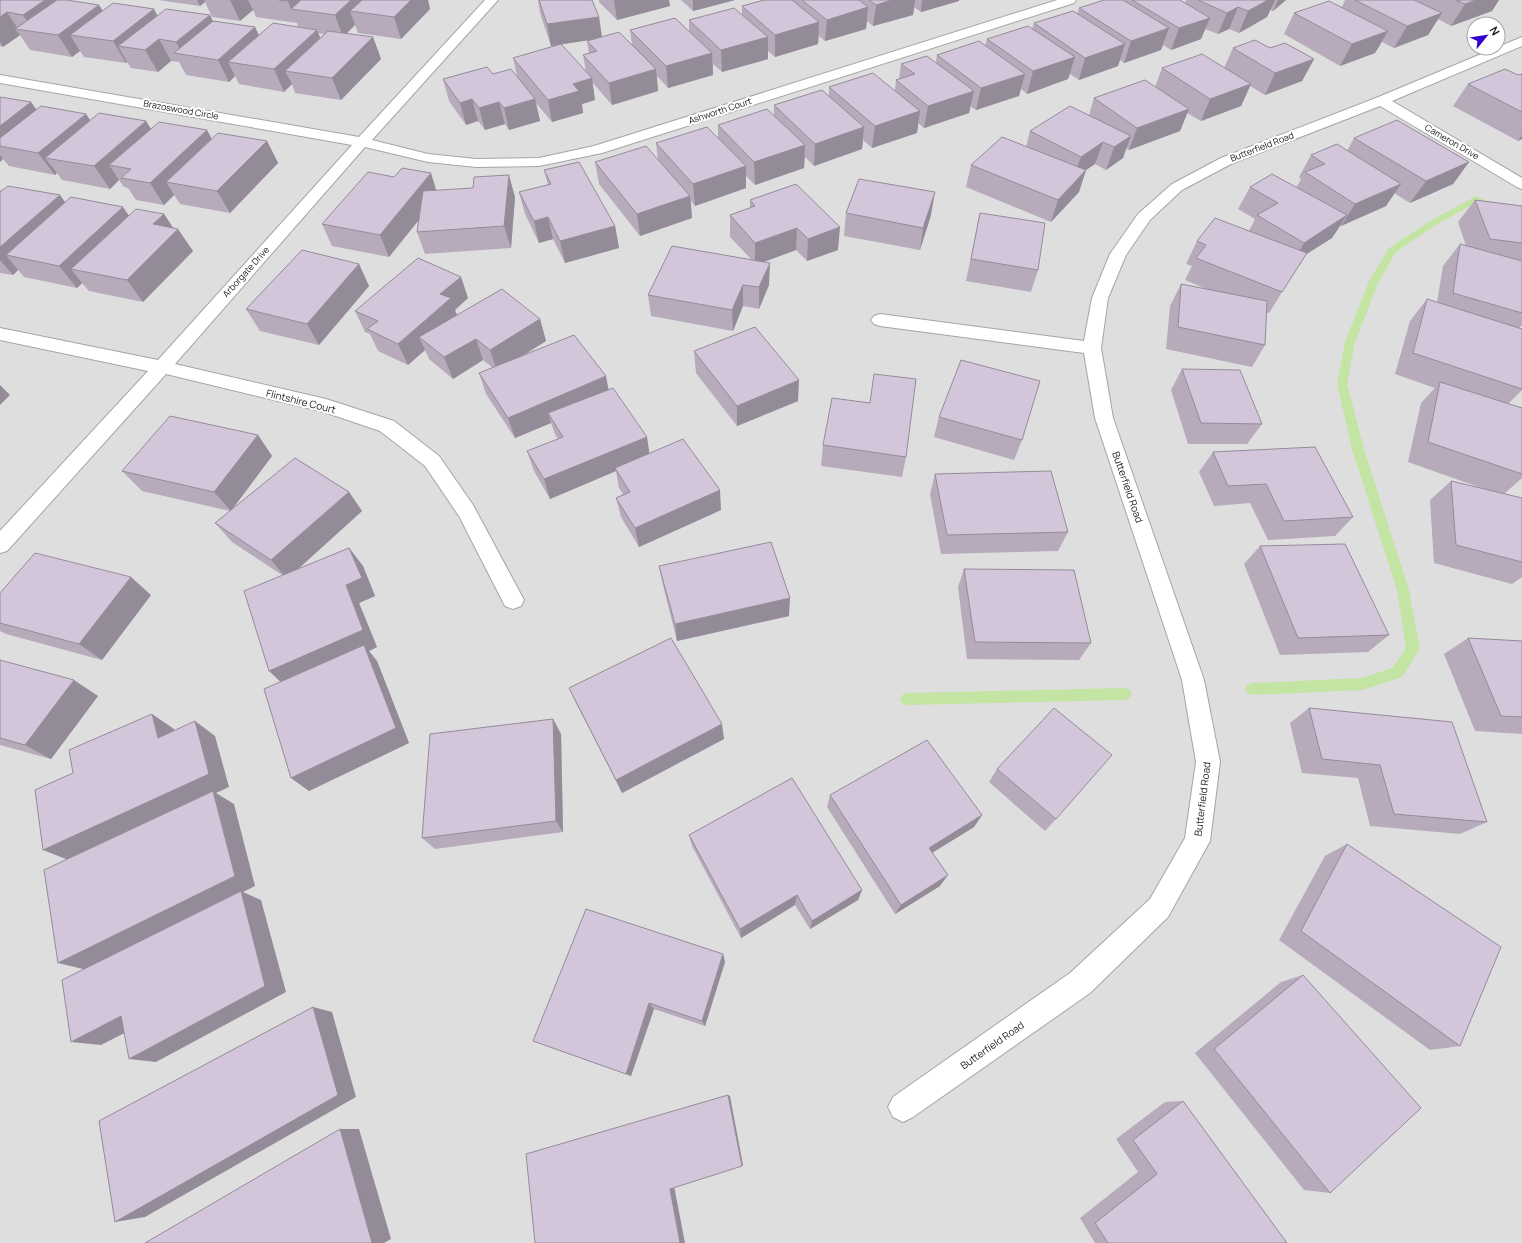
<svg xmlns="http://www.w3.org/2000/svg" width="1522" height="1243" font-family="Manrope,sans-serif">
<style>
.residential{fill:#dededf;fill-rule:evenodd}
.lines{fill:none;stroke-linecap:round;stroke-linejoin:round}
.stream{fill:#c4e4a3;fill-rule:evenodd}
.minor-casing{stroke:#a5a5a5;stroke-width:2}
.minor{fill:#fff;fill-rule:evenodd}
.wall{fill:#b6aabb;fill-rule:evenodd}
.shaded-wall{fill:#948b99}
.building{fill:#d4c6da;stroke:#948b99}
.labels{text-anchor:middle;stroke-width:4;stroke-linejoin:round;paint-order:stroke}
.far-street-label{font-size:9px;fill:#212121;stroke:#fff}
.street-label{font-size:10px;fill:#212121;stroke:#fff}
</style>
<rect width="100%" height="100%" fill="#f1e7f2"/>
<path class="residential" d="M0,0h1522v1243h-1522zM1474,24h24v24h-24z"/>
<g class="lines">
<g class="stream">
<path d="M1476,196l20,9 -5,3 -14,-6 -41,23 -40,27 -17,29 -24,61 -8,42 17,65 45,141 11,59 -18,28 -40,13 -110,5 -5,-2 -2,-4 2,-4 5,-2 110,-5 30,-10 14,-20 -9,-58 -45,-141 -15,-65 8,-42 24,-61 20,-33 41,-27z"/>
<path d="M1125,688l5,2 2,4 -2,4 -5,2 -218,5 -5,-2 -2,-4 2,-4 5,-2z"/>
</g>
<defs>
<g id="minor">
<path d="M485,0h13l-126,140 56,14 48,5 63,-1 55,-12 463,-146h19l-2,3 -472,150 -63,13 -63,1 -48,-5 -63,-15 -190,217 151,35 68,22 45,35 34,49 51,95 -3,6 -8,3 -8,-3 -46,-90 -34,-50 -45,-35 -56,-19 -158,-38 -159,177 -7,2v-22l148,-160 -148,-31v-12l158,32 194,-215 -352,-62v-8l359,62z"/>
<path d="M1522,37v9l-130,55 130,77v11l-5,-2 -137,-81 -149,58 -49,26 -32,30 -24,35 -18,43 -7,50 12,70 91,262 16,82 -10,79 -42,76 -78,76 -177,124 -10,5 -10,-5 -5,-10 5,-10 177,-124 80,-74 35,-61 11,-76 -14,-82 -87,-262 -11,-65 -204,-27 -6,-2 -3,-4 3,-4 6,-2 204,27 8,-43 18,-44 28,-40 34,-30 49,-26 155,-60z"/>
</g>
</defs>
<use href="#minor" class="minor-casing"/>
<use href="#minor" class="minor"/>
</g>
<g class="wall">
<path d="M0,0l99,5 4,6 51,-2 3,7 53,-1 3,6 42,6 4,8 39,-8 -1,-4 -41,-6 -3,-7 -13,11 -28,-4 -7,-15 -5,4 -42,-6h270l2,9 -29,30 -43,-6 -3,-8 -9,8 27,4 8,22 -40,41 -46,-7 -3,-9 -8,8 -45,-8 -4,-8 -6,6 -43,-7 -7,-13 -8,-1 -13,11 -27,-4 -4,-6 -1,1 -42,-6 -4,-6 -8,6 -42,-7 -10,-15 -17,12 -3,-1zM318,33l6,1 -4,4z"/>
<path d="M538,0h54l7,17 3,20 30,8 -2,-15 59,2v-12l53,-6v-8l22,-6h195v1l-38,11 -7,-5 -1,8 -40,11 -6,-5 -1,8 -41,12 -6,-5 -1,8 -43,13 -7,-6v8l-46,13 -9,-8v11l-45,13 -11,-12 1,15 -46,14 -20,-23 3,18 -13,4 1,9 -31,9 -16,-19 4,18 -31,9 -4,-6 -20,6 -7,-9 -12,4 -17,-24 -6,-22 50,-5 24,2 -4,-18 73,14 -3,-17 6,-2 -2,-12 3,-1 -39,6 -11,-33z"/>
<path d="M599,0h70l1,6 -53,14 -18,-18z"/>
<path d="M681,0h54l-42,11z"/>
<path d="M1104,0h76l5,3 1,-3h100l-13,11 -3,-1 -3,7 -28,16 -10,-4 -11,5 -13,-5 -4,10 -30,11 -8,-5 -2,5 -37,13 -4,-3 -2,6 -39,14 -9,-6 -2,5 -41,15 -6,-5 -2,7 -43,14 -6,-4 -1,7 -45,15 -6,-5 -1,10 -45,15 -9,-8 -1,9 -48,17 -9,-9 -1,11 -49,17 -9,-9v12l-51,18 -4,-5 1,17 -52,18 -41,-52 -4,-22 63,-2 -2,-17 62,-5v-13l56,-9v-11l55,-9v-9l66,3 1,-10 3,-1 2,-15 35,-2 1,-7 48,-9 2,-7 45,-10 2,-6 43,-9 2,-6z"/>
<path d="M1345,0h154l-7,11 -41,15 -13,-7 -10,16 -34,13 -12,-6 -7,11 -35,13 -56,-32 10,-21 48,-6z"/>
<path d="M1233,48h37l44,11 -12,22 -37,14 -15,-9 -9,20 -40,15 -14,-8 -7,18 -51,19 -3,-2 -3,10 -17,12 -11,-6 -9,6 -7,22 -28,30 -85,-35 5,-22 55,-18 4,-16 59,-16 5,-17 61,-11 7,-19h62z"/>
<path d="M1522,74v65l-4,2 -65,-35 15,-22 50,-9z"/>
<path d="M0,97l36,12 55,11 60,9 61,10 55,2 11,22 -48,50 -50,-9 -6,-9 -10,10 -28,-5 -8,-12 -4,-1 -5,-7 -9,9 -48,-9 -5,-7 -2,2 -46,-9 -6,-7 -3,3z"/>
<path d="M1354,138l115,24 -16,22 -43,19 -16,-10 -8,13 -45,20h-1l-8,12 -27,17 -36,58 -3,-1 -1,33 -13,22 -86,-18 4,-43 11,-22 28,6 -24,-10 7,-14 -6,-2 11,-23 52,-10 6,-12 -17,-10 12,-22 46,1 5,-9 -2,-2 12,-22 36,-4z"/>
<path d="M544,170l71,56 4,22 -54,15 -12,-24 -14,4 -14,-29 -6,-22 29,-7z"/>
<path d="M0,189l1,2 64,12 63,12 36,-1 9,14 20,23 -50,51 -54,-11 -7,-8 -5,5 -53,-11 -6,-7 -5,5 -13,-2z"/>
<path d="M437,191l78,6 -4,51 -86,6 -8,-22 2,-12 -30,37 -57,-11 -10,-22z"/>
<path d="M750,200l88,50 -31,11 -11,-11 -32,12 5,23 -10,24 -16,-3 -10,25 -82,-15 -3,-21 103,-36 -21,-22v-22l20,-7z"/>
<path d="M1475,200l47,6v119l-3,3 3,1v61l-14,14 14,4v70l-18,16 18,4v79l-10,7 -78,-21 -4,-63 21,-19 36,9 -79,-28 13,-59 14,-15 -40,-14 15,-53 17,-22 10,3 6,-36 17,-22 6,2 -8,-24z"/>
<path d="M846,213l85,2 -11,35 -76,-14z"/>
<path d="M980,213l58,57 -7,22 -65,-11z"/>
<path d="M359,264l10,22 -50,59 -59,-14 -14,-22z"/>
<path d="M461,277l7,21 -13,12 2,5 83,4 6,22 -23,15 86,33 40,64 72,57 -82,37 -18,-30 -5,-19 7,-4 -4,-6 -3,-17 -66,28 -16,-28 -7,-20 31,-12 -3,-5 -4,-11 -36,15 -29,-44 -7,-21 14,-5 -10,-8 -30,19 -24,-20 -4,-9 -17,15 -30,-14 -8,-17 -5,-2 -10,-21z"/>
<path d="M694,351l104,50 -61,25 -41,-53z"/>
<path d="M1182,369l80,55 -15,20h-59l-17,-54z"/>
<path d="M939,417l83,23 -8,20 -80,-23z"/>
<path d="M258,435l14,21 -40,53 117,-17 13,19 -64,58 51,-21 14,18 12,30 -16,7 18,44 -8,4 8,10 32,82 -100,48 -18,-13 -11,-96 2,-107 -50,-33 -17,-19 15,-12 -88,-20 -20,-20z"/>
<path d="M823,445l83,12 -4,20 -81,-11z"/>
<path d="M1213,452l140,65 -18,19 -67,4 -18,-37 -36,3 -15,-34z"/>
<path d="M935,474l133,58 -10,19 -117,3 -11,-60z"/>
<path d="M1260,546l129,89 -21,17 -88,3 -36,-91z"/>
<path d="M659,566l130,50 -112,25 -14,-56z"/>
<path d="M964,569l127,74 -12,17 -112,-1 -9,-72z"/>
<path d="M0,593l151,2 -49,65 -96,-26 -6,-3z"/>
<path d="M1468,638l54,3v93l-47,-3 -31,-77z"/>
<path d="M0,660l98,36 -47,63 -51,-14z"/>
<path d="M569,688l155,51 -102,54 -46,-90z"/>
<path d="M1309,708l178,114 -27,12 -90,-8 -12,-48 -56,-5 -12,-50z"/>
<path d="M553,719l8,15 2,98 -128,17 -13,-11z"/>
<path d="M997,769l59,50 -11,12 -56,-49z"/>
<path d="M830,795l152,20 -8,12 -42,26 8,33 -45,28 -68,-107z"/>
<path d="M689,835l173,55 -4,10 -48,29 -15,-24 -54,33 -49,-92z"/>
<path d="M1347,844l113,202 -30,4 -151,-110 46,-84z"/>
<path d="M723,954l2,8 -20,64 -51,-17 -23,67 -98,-35z"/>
<path d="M1303,975l27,218 -26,-3 -109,-137 86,-71z"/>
<path d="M1183,1101l104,142h-192l-15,-25 58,-46 -22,-33 49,-37z"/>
</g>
<g class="shaded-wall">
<path d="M45,0h14l-25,32 -11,-17z"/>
<path d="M197,0h7l1,2 -5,4z"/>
<path d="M230,0h18l5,10 -13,11z"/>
<path d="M289,0h34l-32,9 -3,-8z"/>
<path d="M351,0h30l-31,11 5,14 -12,12 -8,-22z"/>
<path d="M411,0h17l2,9 -29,30 -7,-22z"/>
<path d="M614,0h55l1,6 -53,14z"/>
<path d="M693,0h42l-42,11z"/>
<path d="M892,0h23l-2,15 -40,11 3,-21z"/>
<path d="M922,0h37v1l-38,11z"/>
<path d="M1268,0h7l-8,17 -28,16 9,-22z"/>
<path d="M1278,0h8l-13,11z"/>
<path d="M1476,0h23l-7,11 -41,15 14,-22z"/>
<path d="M99,5l13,22 -42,8 10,16 -8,6 -14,-22z"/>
<path d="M868,7l-2,22 -41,12 2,-21z"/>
<path d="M1238,7l-9,22 -11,5 9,-21z"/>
<path d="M154,9l11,22 -47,15 9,16 -1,1 -13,-22z"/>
<path d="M7,12l11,17h-3l5,6 -17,12 -3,-5v-25z"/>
<path d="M1442,13l-14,22 -34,13 13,-22z"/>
<path d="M210,15l10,22 -37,18 -7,-13z"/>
<path d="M599,17l3,21 -51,8 -4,-22z"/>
<path d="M1210,18l-9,21 -30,11 8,-22z"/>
<path d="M819,22l-1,22 -43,13v-22z"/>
<path d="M255,27l10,22 -37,13 7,14 -6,6 -11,-22z"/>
<path d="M1169,28l-8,22 -37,13 7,-22z"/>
<path d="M317,30l9,22 -41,19 7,13 -8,8 -10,-23z"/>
<path d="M1388,31l-13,22 -35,13 12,-22z"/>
<path d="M373,37l8,22 -40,41 -9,-22z"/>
<path d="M768,37v22l-46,13 -1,-22z"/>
<path d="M159,39l12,22 -13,11 -13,-22z"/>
<path d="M1125,44l-7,22 -39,14 6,-22z"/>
<path d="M712,53l1,22 -45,13 -2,-22z"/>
<path d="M1075,57l-7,22 -41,15 6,-23z"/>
<path d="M1314,59l-12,22 -37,14 10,-22z"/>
<path d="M656,69l2,22 -46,14 -3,-22z"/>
<path d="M1025,74l-6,22 -43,14 5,-22z"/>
<path d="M592,78l3,22 -13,4 1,9 -31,9 -4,-22 25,-16z"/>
<path d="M1251,84l-10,22 -40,15 9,-22z"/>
<path d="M974,91l-5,22 -45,15 4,-22z"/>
<path d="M472,99l6,22 -12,4 -6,-22z"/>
<path d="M535,99l5,22 -31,9 -5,-22z"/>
<path d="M31,102l16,22 -47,22v-20z"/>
<path d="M499,102l6,22 -20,6 -6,-22z"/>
<path d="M1189,109l-9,22 -51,19 8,-22z"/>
<path d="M920,111l-3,22 -45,15 3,-22z"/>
<path d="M86,114l15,22 -56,22 12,15 -2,2 -17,-22z"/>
<path d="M146,121l14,22 -29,26 -22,-4 10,15 -9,9 -16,-23z"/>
<path d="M864,127l-2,22 -48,17 1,-22z"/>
<path d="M207,130l12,22 -53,30 8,13 -10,10 -14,-22z"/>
<path d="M1522,135v4l-4,2z"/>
<path d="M1131,136l-8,22 -17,12 8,-23z"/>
<path d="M267,141l11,22 -48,50 -13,-22z"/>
<path d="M1103,142l-8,22 -9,6 -7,22 -28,30 7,-22 15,-21 8,-22z"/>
<path d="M805,145l-1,23 -49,17 -1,-23z"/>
<path d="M0,155l3,4 -3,3z"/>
<path d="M1469,162l-16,22 -43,19 16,-22z"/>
<path d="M746,166v22l-51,18 -2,-22z"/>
<path d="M431,173l7,23 -49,61 -9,-22z"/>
<path d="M509,175l6,22 -4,51 -7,-22z"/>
<path d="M1401,184l-15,22 -45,20 14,-22z"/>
<path d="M935,192l-4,23 -11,35 3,-22z"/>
<path d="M60,195l16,22 -70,38 12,15 -5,5 -13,-15v-13z"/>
<path d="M690,196l2,22 -52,18 -3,-22z"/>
<path d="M123,207l15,22 -67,40 11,14 -5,5 -18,-22z"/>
<path d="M164,214l12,18 2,-3 15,22 -50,51 -16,-22 26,-56z"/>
<path d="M1347,215l-15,23 -27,17 -36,58 36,-58 -14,10 13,-22z"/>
<path d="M548,217l5,22 -14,4 -5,-22z"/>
<path d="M615,226l4,22 -54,15 -5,-22z"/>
<path d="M840,227l-2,23 -31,11 1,-22z"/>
<path d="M797,228l-1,22 -41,15v-22z"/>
<path d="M770,263l-1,22 -10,24v-22z"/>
<path d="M359,264l10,22 -50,59 -12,-21z"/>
<path d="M461,277l7,21 -13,12 4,10 -40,17 6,13 -17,15 -10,-21 42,-50z"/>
<path d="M743,285v21l-10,25 -1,-21z"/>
<path d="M540,319l6,22 -49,30 -7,-21z"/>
<path d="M476,339l7,21 -30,19 -9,-22z"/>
<path d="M606,376l4,21 -62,16 3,10 -36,15 -7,-20z"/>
<path d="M799,380l-1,21 -61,25v-20z"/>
<path d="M0,385l10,10 -10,10z"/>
<path d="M258,435l14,21 -41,55 -17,-19z"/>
<path d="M647,437l3,20 -35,11 1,3 -66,28 -6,-20z"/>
<path d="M720,490l1,20 -82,37 -4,-19z"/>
<path d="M349,492l13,19 -75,68 -16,-19z"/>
<path d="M349,548l14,18 12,30 -16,7 18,44 -8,4 8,10 32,82 -100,48 -18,-13 -5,-91 -17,-16 77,-86z"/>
<path d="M131,577l20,18 -49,65 -23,-16z"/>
<path d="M790,598l-1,18 -112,25 -2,-17z"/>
<path d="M74,680l24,16 -47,63 -26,-14z"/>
<path d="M152,714l22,15 6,23 -22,-14z"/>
<path d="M553,719l8,15 2,98 -7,-11z"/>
<path d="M195,721l20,15 14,51 -13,6 18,11 21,82 -12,6 18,8 25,92 -130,70 -27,-3 136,-73 -178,-16 -29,-7 13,-102 -28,-11z"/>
<path d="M722,724l2,15 -102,54 -6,-13z"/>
<path d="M982,815l-8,12 -52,32 7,-11z"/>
<path d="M948,875l-8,11 -45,28 6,-9z"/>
<path d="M862,890l-4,10 -48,29 2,-8z"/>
<path d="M797,895l-2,10 -54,33 -1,-9z"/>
<path d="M723,954l2,8 -20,64 -3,-5z"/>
<path d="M649,1003l5,6 -23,67 -5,-2z"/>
<path d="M313,1007l19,5 24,85 -211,120 -30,5z"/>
<path d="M121,1016l27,5 -47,24 -30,-3z"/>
<path d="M728,1095l2,1 13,69 -1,1z"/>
<path d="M340,1129h19l32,110 -7,4h-12z"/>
<path d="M674,1186l11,57h-5l-10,-54z"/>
</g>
<g class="building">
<path d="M0,0h45l-22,15 -16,-3 -7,5z"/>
<path d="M57,0h10l32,5 -41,30 -43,-6z"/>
<path d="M279,0h10l-1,1z"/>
<path d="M301,0h50l-16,15 -44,-6z"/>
<path d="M362,0h49l-17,17 -44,-6z"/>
<path d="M539,0h53l7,17 -52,7z"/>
<path d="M764,0h28l27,22 -44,13 -33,-29z"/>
<path d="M802,0h57l9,7 -41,13z"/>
<path d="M869,0h23l-16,5z"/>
<path d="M1104,0h19l46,28 -38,13 -52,-33z"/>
<path d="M1132,0h48l30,18 -31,10z"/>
<path d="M1198,0h70l-20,11 -10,-4 -11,6z"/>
<path d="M1355,0h59l28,13 -35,13z"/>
<path d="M1456,0h20l-11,4z"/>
<path d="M1329,1l59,30 -36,13 -58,-31z"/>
<path d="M113,3l41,6 -41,32 -43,-6z"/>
<path d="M734,8l34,29 -47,13 -32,-30z"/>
<path d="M166,9l44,6 -34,27 -17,-3 -14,11 -27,-4z"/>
<path d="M1073,11l52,33 -40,14 -51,-35z"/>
<path d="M675,18l37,35 -46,13 -36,-36z"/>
<path d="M213,21l42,6 -37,33 -44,-7z"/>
<path d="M273,23l44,7 -43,39 -46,-7z"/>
<path d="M1028,26l47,31 -42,14 -46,-32z"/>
<path d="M328,31l45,6 -41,41 -47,-7z"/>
<path d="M619,32l37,37 -47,14 -26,-28 14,-4 -10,-10z"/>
<path d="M1255,40l15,8 15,-5 29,16 -39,14 -42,-25z"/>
<path d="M979,41l46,33 -44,14 -44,-33z"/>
<path d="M561,44l31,34 -19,6 6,7 -31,9 -35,-42z"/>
<path d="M1202,54l49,30 -41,15 -48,-31z"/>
<path d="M927,56l47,35 -46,15 -32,-26 19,-6 -14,-10z"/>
<path d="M487,67l6,7 18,-5 24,30 -31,9 -5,-6 -20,6 -7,-9 -12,4 -17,-24z"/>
<path d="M1505,69l13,6 4,-1v38l-54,-28z"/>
<path d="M873,73l47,38 -45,15 -46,-39z"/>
<path d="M1145,80l44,29 -52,19 -43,-30z"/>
<path d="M822,90l42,37 -49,17 -41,-39z"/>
<path d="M0,97l31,5 -31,24z"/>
<path d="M41,106l45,8 -48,39 -38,-7v-8z"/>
<path d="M1070,106l61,30 -17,11 -11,-5 -22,15 -51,-26z"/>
<path d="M767,109l38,36 -51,17 -36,-37z"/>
<path d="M99,113l47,8 -52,45 -49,-8z"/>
<path d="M1397,120l72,42 -43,19 -72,-43z"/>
<path d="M159,122l48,8 -57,53 -29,-5 10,-9 -22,-4z"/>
<path d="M707,127l39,39 -53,18 -37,-41z"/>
<path d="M218,133l49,8 -50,50 -51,-9z"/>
<path d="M1002,137l84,33 -28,30 -87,-35z"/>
<path d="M1337,144l64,40 -46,20 -50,-32 20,-8 -14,-9z"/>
<path d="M646,146l44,50 -53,18 -42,-52z"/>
<path d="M579,162l36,64 -55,15 -12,-24 -14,4 -15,-29 32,-8 -7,-14z"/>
<path d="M402,168l29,5 -51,62 -58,-11 46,-52 26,5z"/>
<path d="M1272,174l75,41 -43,28 -47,-28 21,-12 -28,-16z"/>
<path d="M509,175l-5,51 -87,6 6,-41 50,-3 1,-11z"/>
<path d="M859,179l76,13 -12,36 -77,-15z"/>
<path d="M796,184l44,43 -32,12 -11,-11 -42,15 -25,-28 25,-9 -5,-6z"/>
<path d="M8,186l52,9 -60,52v-55z"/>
<path d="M71,197l52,10 -64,59 -53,-11z"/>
<path d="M1475,200l47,6v37l-32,-4z"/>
<path d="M136,209l28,5 -11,10 25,5 -51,51 -56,-11z"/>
<path d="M980,213l65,10 -7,47 -67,-11z"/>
<path d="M1215,218l92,35 -25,39 -86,-34 10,-13 -9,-4z"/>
<path d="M1460,244l62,17v52l-69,-20z"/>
<path d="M672,246l98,17 -11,24 -16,-2 -11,25 -84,-15z"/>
<path d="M302,250l57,14 -52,60 -61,-15z"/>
<path d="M418,258l43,19 -21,17 11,4 -53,46 -31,-15 11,-8 -23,-10z"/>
<path d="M1181,284l86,17 -2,44 -87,-18z"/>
<path d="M502,289l38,30 -50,31 -14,-11 -32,18 -25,-20z"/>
<path d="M1427,299l95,30v60l-109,-36z"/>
<path d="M755,327l44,53 -62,26 -43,-55z"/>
<path d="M574,335l32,41 -98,42 -29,-45z"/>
<path d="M961,360l79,21 -18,59 -83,-23z"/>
<path d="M1182,369l58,1 22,54 -61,-1z"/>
<path d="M874,374l42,5 -10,78 -83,-12 9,-47 38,5z"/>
<path d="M1440,382l82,26v66l-94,-32z"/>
<path d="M613,388l34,49 -103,42 -17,-28 36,-14 -15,-24z"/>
<path d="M170,416l88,19 -44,57 -92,-21z"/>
<path d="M683,439l37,51 -85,38 -19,-30 14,-6 -15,-24z"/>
<path d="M1315,447l38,70 -69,4 -18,-37 -38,2 -15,-34z"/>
<path d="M295,458l54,34 -78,68 -56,-37z"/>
<path d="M1051,471l17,61 -121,3 -12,-61z"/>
<path d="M1451,481l71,17v64l-66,-17z"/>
<path d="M771,542l19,56 -115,26 -16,-58z"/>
<path d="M1345,544l44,91 -91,3 -38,-92z"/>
<path d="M349,548l13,30 -16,7 17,45 -94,41 -25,-80z"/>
<path d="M35,553l96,24 -52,67 -79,-21v-30z"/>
<path d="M964,569l110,1 17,73 -116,-1z"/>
<path d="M671,638l51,86 -106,56 -47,-92z"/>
<path d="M1468,638l54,3v76l-21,-1z"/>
<path d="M364,645l32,83 -105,50 -27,-89z"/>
<path d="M0,660l74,20 -49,65 -25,-7z"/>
<path d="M1054,708l58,47 -56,64 -59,-50z"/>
<path d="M1309,708l143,14 35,100 -93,-8 -14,-49 -58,-6z"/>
<path d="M152,714l6,24 37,-17 14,53 -166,76 -8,-60 38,-17 -4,-23z"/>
<path d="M553,719l3,102 -134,17 8,-104z"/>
<path d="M927,740l55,75 -53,33 19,27 -47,30 -71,-110z"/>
<path d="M792,778l70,112 -50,31 -15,-26 -57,34 -51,-94z"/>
<path d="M213,791l22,85 -177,87 -14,-93z"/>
<path d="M1347,844l154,103 -41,99 -159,-115z"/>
<path d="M241,891l24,95 -136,73 -8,-43 -50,26 -9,-62z"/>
<path d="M586,909l137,45 -21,67 -53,-18 -23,71 -93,-33z"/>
<path d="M1303,975l118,133 -91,85 -116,-144z"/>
<path d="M313,1007l25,88 -223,127 -16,-101z"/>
<path d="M728,1095l14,71 -72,23 10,54h-145l-9,-89z"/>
<path d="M1183,1101l104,142h-179l-13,-20 62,-49 -24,-34z"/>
<path d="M340,1129l32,114h-227z"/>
</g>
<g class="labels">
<g class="far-street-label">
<text transform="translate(181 110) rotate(10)" y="3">Brazoswood Circle</text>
<text transform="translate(720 111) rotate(-18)" y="3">Ashworth Court</text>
<text transform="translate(1452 142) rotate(30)" y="3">Cameron Drive</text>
<text transform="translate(1262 147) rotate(-21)" y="3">Butterfield Road</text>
<text transform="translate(246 272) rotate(-48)" y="3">Arborgate Drive</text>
</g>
<g class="street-label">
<text transform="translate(301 401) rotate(14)" y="4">Flintshire Court</text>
<text transform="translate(1128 487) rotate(71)" y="4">Butterfield Road</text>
<text transform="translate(1202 799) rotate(-83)" y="4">Butterfield Road</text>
<text transform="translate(992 1045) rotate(-35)" y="4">Butterfield Road</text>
</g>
</g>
<g transform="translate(1486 36) rotate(60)"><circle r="19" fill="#ffffff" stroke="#a6a6a6"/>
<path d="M0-3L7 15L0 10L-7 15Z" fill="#3700d2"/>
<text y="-6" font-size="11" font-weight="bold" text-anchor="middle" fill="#212121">N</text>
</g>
</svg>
